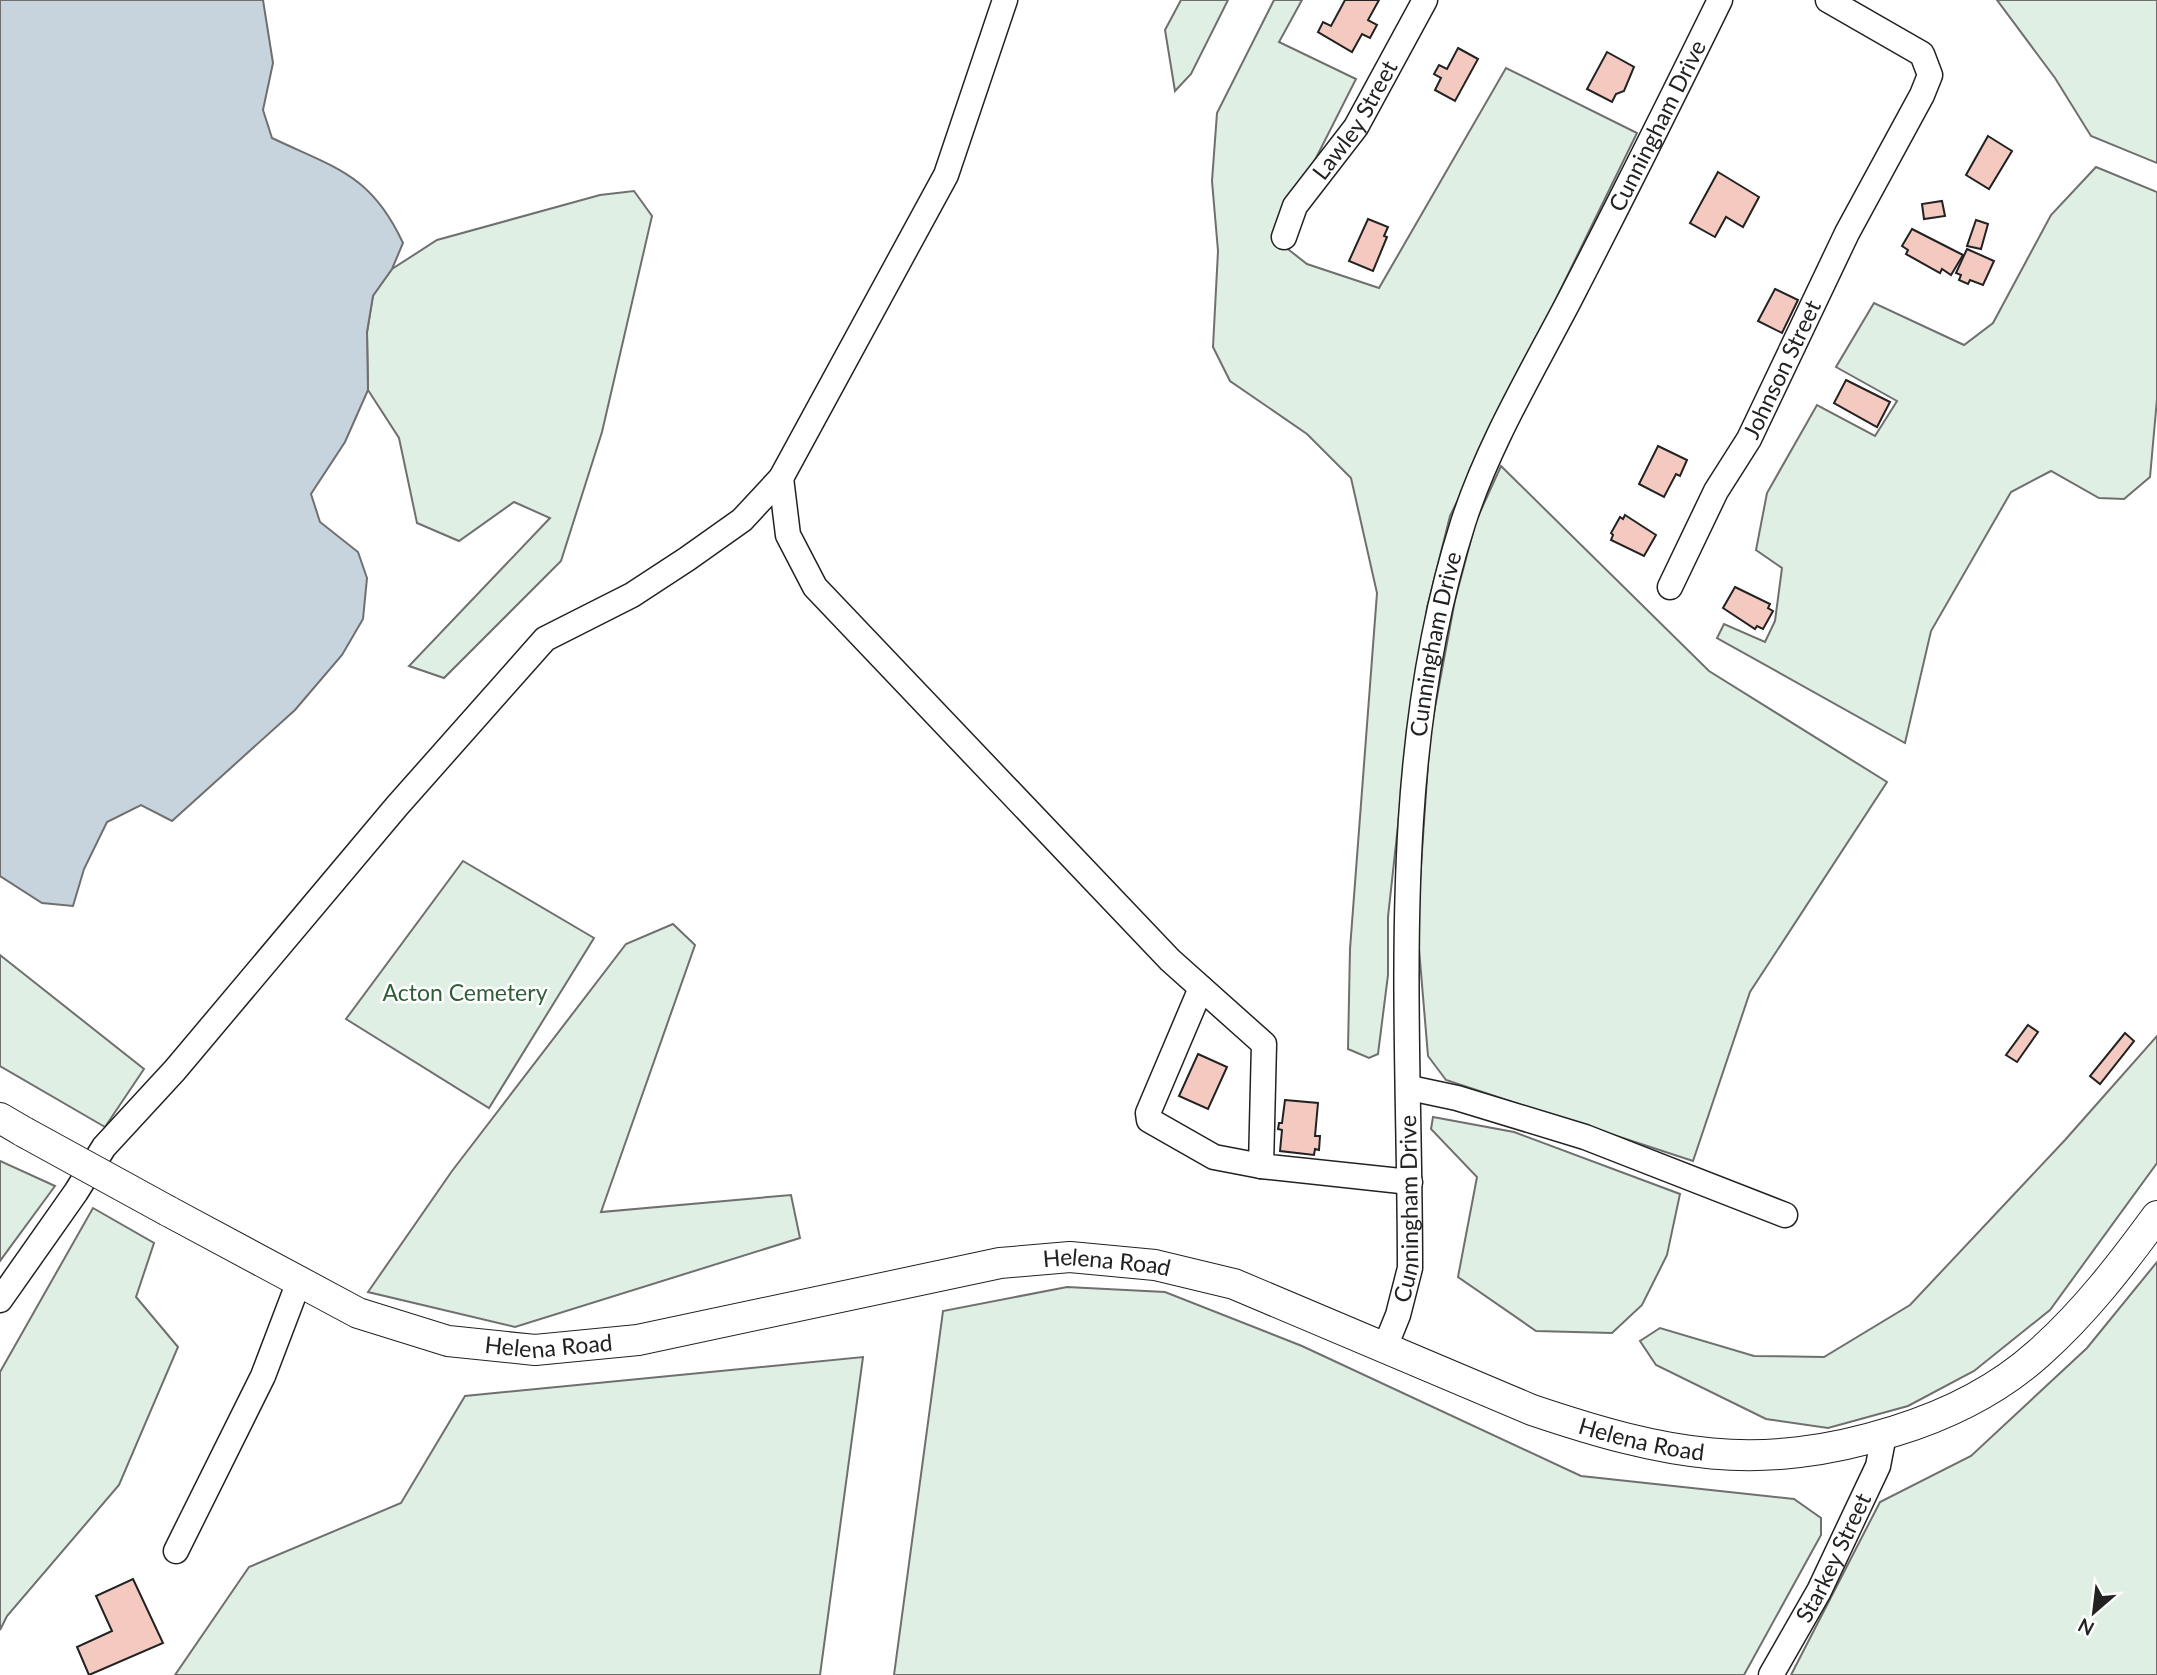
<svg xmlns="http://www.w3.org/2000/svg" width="2157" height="1675" font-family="Lato,sans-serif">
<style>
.green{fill:#e0efe3;stroke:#6f6f6f;stroke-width:2}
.water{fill:#c7d3dd;stroke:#6f6f6f;stroke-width:2}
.building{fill:#f3c9c0;stroke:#222;stroke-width:2}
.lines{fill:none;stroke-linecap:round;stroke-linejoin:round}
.minor-casing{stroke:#222;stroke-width:27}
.major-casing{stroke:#222;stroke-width:32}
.minor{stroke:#fff;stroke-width:24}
.major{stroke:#fff;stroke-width:30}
.major-bridge-casing{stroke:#222;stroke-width:32;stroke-linecap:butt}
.major-bridge{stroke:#fff;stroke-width:30}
.labels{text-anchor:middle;stroke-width:5;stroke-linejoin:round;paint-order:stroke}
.street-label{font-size:23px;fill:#222;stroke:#fff}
.park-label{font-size:23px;fill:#2f5e38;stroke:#fff}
</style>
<rect width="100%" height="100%" fill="#fff"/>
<g class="green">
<path d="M1181,0h47l-37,74 -16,17 -10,-61z"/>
<path d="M1274,0h28l-23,42 77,37 -81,160 32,25 72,24 127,-220 131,65 -187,383 -23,92 -19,126 -20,183v58l-10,79 -9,4 -21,-9 2,-100 27,-356 -26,-115 -44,-44 -77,-53 -17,-34 5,-96 -6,-70 5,-68z"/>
<path d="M1997,0h160v163l-66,-27 -36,-58z"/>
<path d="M2096,167l61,25v207l-7,78 -26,22 -25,-1 -48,-27 -40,21 -80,139 -26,112 -188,-105 7,-14 41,18 10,-21 7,-53 -26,-18 11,-57 50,-88 58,31 22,-35 -61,-34 38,-64 90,42 29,-22 58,-108z"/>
<path d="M634,191l18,25 -50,216 -41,129 -117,117 -35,-12 141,-148 -36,-16 -55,39 -42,-18 -18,-85 -31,-48 -1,-58 6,-37 19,-26 45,-29 163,-45z"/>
<path d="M1501,466l208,205 178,111 -137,210 -57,169 -247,-81 -18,-24 -11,-131 13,-191 25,-134 21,-79z"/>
<path d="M463,861l131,77 -105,170 -143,-89z"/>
<path d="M673,924l22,21 -94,267 190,-17 9,43 -285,89 -147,-35 84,-121 174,-227z"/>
<path d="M0,955l144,114 -39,58 -105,-61z"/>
<path d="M2157,1036v127l-107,147 -76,61 -66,35 -80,22 -62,-9 -110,-54 -16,-24 20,-13 94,28 70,1 86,-52 155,-165z"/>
<path d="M1433,1117l81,15 166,62 -13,61 -25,50 -30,28 -76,-2 -78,-54 19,-100 -46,-48z"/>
<path d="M0,1161l55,25 -55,75z"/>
<path d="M93,1208l61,35 -18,54 42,50 -59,138 -112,131 -7,14v-258z"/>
<path d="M2157,1262v413h-366l89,-173 91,-46 116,-108z"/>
<path d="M1067,1287l98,5 137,54 279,130 213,23 27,19v17l-77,140h-850l49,-364z"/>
<path d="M863,1357l-43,318h-645l74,-108 152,-64 64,-107z"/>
</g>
<path class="water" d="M0,0h263l10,63 -10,47 9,28c63,30 99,36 131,105l-11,26 -19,27 -6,36 1,58 -23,52 -34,52 9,28 38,30 9,26 -4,41 -21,36 -47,55 -123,111 -31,-16 -34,17 -23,47 -11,37 -31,-3 -42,-27z"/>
<g class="building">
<path d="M1345,0h34l-11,20 9,5 -7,13 -8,-4 -10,18 -34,-20 5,-10 8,4z"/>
<path d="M1458,48l20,11 -23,42 -20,-11 6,-12 -7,-4 5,-9 8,4z"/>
<path d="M1607,52l27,15 -10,24 -8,3 -4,8 -25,-13z"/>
<path d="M1988,136l24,15 -23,38 -23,-14z"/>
<path d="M1718,172l41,25 -16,30 -17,-10 -11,20 -25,-14z"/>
<path d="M1942,201l3,15 -21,3 -2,-15z"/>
<path d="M1368,219l20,8 -4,9 3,1 -14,34 -24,-10z"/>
<path d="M1976,220l12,4 -7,25 -14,-3z"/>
<path d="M1912,229l51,26 -12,20 -9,-6 -2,4 -34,-19 2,-4 -6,-4z"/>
<path d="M1967,249l27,12 -11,24 -13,-5 -2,4 -9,-4 2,-5 -5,-2z"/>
<path d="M1775,289l23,11 -16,33 -24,-12z"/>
<path d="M1846,380l44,22 -13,25 -43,-24z"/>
<path d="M1658,446l29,14 -7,16 -4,-2 -12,23 -25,-13z"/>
<path d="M1625,515l31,20 -12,21 -33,-16 2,-5 -2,-2 9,-16 3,2z"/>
<path d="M1735,587l35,17 -2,4 5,3 -10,18 -6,-3 -2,3 -32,-21z"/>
<path d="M2028,1025l10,7 -21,30 -11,-7z"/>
<path d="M2125,1033l9,8 -34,43 -10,-8z"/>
<path d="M1198,1054l29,13 -19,42 -29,-13z"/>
<path d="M1285,1100l33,3 -3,33h5l-1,14 -4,-1 -1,6 -34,-4 2,-21 -4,-1 1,-6h3z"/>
<path d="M133,1579l30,64 -74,32 -12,-28 35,-16 -16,-35z"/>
</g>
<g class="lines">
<defs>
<g id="minor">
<path id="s1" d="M1284,237l11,-31 61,-79 69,-127"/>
<path d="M781,478l7,57 27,52 355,373 94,84 -3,122 149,16"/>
<path id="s2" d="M1670,587l46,-96 33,-52 98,-206 75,-138 8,-20 -8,-21 -94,-54"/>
<path d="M1201,988l-53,125 1,7 65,37 47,9"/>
<path d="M1410,1088l47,10 128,39 200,78"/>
<path d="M0,1300l76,-108 28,-45 71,-77 222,-264 148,-167 87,-44 55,-36 55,-39 39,-42 165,-303 59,-175"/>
<path id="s3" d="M1385,1347l13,-32 12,-47c0,-248 -24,-504 53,-745 25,-78 69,-151 107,-224 51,-99 101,-199 150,-299"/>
<path d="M176,1551l87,-175 35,-92"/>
<path id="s4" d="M1771,1675l48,-84 59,-125 6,-31"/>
</g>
<g id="major">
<path d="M0,1118l24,14"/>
<path id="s5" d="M168,1211l190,102 90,28 87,9 103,-10 362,-77 70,-6 85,8 79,19 298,126c134,45 225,64 363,21 52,-16 104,-42 144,-78 46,-41 82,-88 118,-137"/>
</g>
</defs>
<use href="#minor" class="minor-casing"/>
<use href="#major" class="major-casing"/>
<use href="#minor" class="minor"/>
<use href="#major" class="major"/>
<defs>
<path id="major-bridge" d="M24,1132l144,79"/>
</defs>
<use href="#major-bridge" class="major-bridge-casing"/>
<use href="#major-bridge" class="major-bridge"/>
</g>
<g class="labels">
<g class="street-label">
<text dy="8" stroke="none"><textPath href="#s1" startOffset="138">Lawley Street</textPath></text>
<text dy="8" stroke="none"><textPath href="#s3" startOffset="1276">Cunningham Drive</textPath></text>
<text dy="8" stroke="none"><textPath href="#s2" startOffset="245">Johnson Street</textPath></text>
<text dy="8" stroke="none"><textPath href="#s3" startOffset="709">Cunningham Drive</textPath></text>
<text dy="8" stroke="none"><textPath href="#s3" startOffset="142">Cunningham Drive</textPath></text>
<text dy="8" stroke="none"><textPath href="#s5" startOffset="978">Helena Road</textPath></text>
<text dy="8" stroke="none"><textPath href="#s5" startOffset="411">Helena Road</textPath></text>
<text dy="8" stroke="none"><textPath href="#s5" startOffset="1545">Helena Road</textPath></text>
<text dy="8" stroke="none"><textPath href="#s4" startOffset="133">Starkey Street</textPath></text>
</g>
<g class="park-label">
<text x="465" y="1001">Acton Cemetery</text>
</g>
</g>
<g transform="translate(2094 1612) rotate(208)" stroke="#ffffff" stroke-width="5" paint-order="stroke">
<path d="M0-5L12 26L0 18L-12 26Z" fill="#222222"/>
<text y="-10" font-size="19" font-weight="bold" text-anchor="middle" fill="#222222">N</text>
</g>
</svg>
